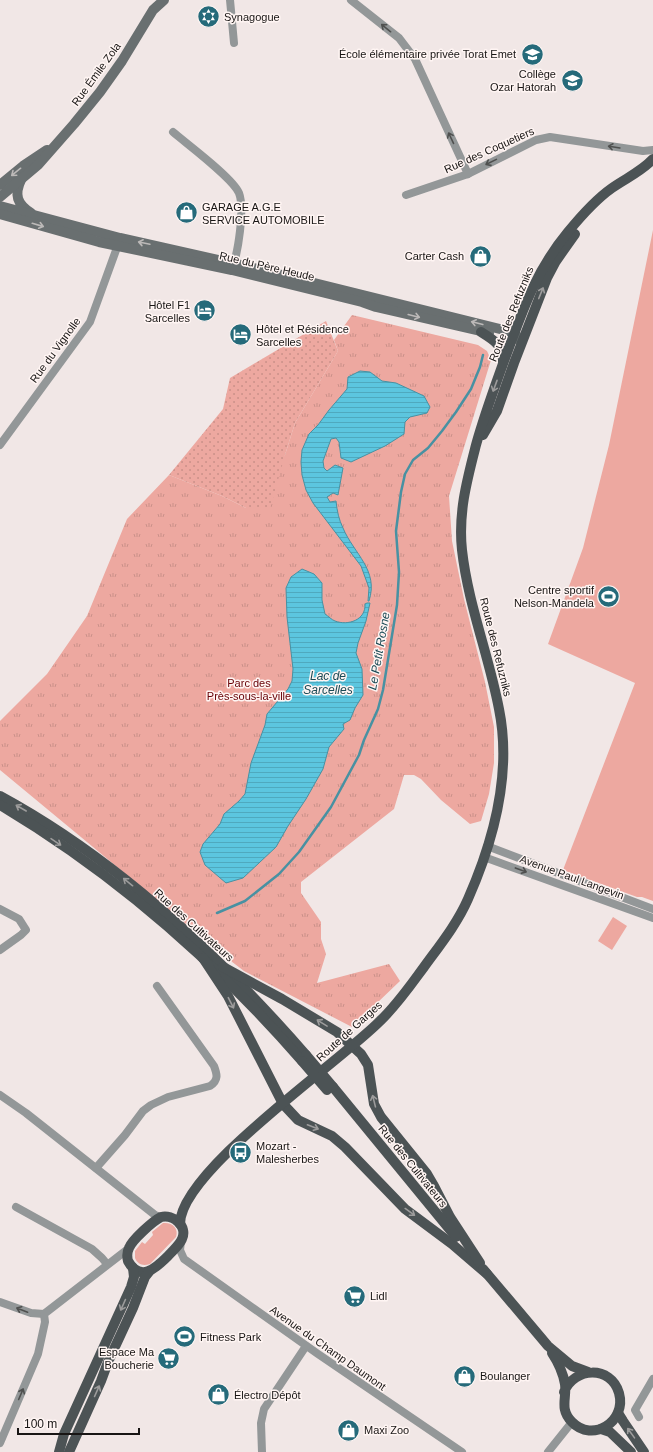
<svg xmlns="http://www.w3.org/2000/svg" width="653" height="1452" font-family="Helvetica,sans-serif">
<style>
.grass{fill:#eda8a0}
.park{fill:url(#park-tufts)}
.garden{fill:url(#garden-dots)}
.water{fill:url(#water-rules);stroke:#4891a2}
.lines{fill:none;stroke-linecap:round;stroke-linejoin:round}
.stream{stroke:#4891a2;stroke-width:2.5}
.street{stroke:#939798;stroke-width:8}
.secondary{stroke:#696f70;stroke-width:10}
.primary{stroke:#4c5355;stroke-width:10}
.primary-bridge{stroke:#4c5355;stroke-width:10}
.oneway{stroke:#4f504f}
.oneway2{stroke:#bcb9b8}
.oneway3{stroke:#9d9c9c}
.labels{text-anchor:middle;stroke-width:3;stroke-linejoin:round;paint-order:stroke}
.poi-label{font-size:11px;fill:#181514;stroke:#fff5f3;text-anchor:start}
.street-label{font-size:11px;fill:#181514;stroke:#fff5f3}
.park-label{font-size:11px;fill:#670006;stroke:#fff5f3}
.water-label{font-size:12px;font-style:italic;fill:#1b4a55;stroke:#fff5f3}
</style>
<defs>
<pattern id="park-tufts" width="24" height="20" patternUnits="userSpaceOnUse"><rect width="24" height="20" fill="#eda8a0"/><path d="M3 7l-1-3M5 7V3M7 7l1-3M15 17l-1-3M17 17v-4M19 17l1-3" fill="none" stroke="#ca9089"/></pattern>
<pattern id="garden-dots" width="8" height="8" patternUnits="userSpaceOnUse"><rect width="8" height="8" fill="#eda8a0"/><path d="M2 2h.1M6 6h.1" fill="none" stroke="#ca9089" stroke-width="1.8" stroke-linecap="round"/></pattern>
<pattern id="water-rules" width="6" height="5" patternUnits="userSpaceOnUse"><rect width="6" height="5" fill="#5cc6df"/><path d="M0 2.5h6" fill="none" stroke="#4fa9be"/></pattern>
</defs>
<rect width="100%" height="100%" fill="#f1e7e6"/>
<g class="grass">
<path d="M653,230v671l-11,-4h-5l-74,-27 72,-187 -87,-39 35,-96 26,-103z"/>
<path d="M613,917l14,9 -15,24 -14,-9z"/>
<path d="M163,1223c9,-1 16,5 13,14l-26,27c-7,2 -12,1 -15,-6v-7l7,-9 3,2 8,-9 -1,-3z"/>
</g>
<path class="park" d="M352,315l126,30 9,6 4,9 -42,136 3,45 12,58 21,83 9,45v36l-5,31 -8,27 -11,3 -29,-24 -20,-21 -7,-4h-10l-10,34 -93,73v11l20,29v17l5,15 -9,29 72,-19 11,17 -48,46 -108,-56 -17,-13 -227,-188v-49l47,-47 40,-58 40,-97 42,-44 53,21 24,12 39,-53 10,-32 43,-72 -4,-11z"/>
<path class="garden" d="M326,321l12,30 -43,72 -10,32 -15,54 -24,-1 -24,-12 -53,-21 54,-66 7,-31z"/>
<g class="water">
<path d="M360,371l10,1 12,9 14,2 28,13 6,11 -3,6 -17,4 -5,5 -1,12 -19,12 -34,16 -10,-4 -2,-16 -3,-4 -5,1 -8,22 1,7 3,3 8,-6 8,3 -5,27 -5,-2 -6,4 3,5 6,-1c1,10 3,19 7,27 11,26 36,42 26,73h-1l1,-13 -8,-22 -48,-63 -7,-13 -4,-15 -1,-13 1,-12 7,-16 9,-9 11,-15 18,-21 1,-12z"/>
<path d="M302,569l12,5 8,9v17l3,14c3,2 7,6 10,7 13,5 31,-1 30,-17l2,-1h3l-4,18 -8,22 -2,10 6,16 1,26 -8,13 -5,12 -7,4 1,5 -15,18 -6,22 -17,30 -18,27 -12,21 -33,31 -17,5 -21,-18 -5,-13 3,-8 17,-20 4,-10 15,-13 6,-7 6,-31 14,-38 2,-11 21,-25 4,-8 1,-12 -6,-52 -1,-29 5,-11z"/>
</g>
<g class="lines">
<path class="stream" d="M217,913l28,-12 34,-27 20,-22 32,-45 28,-52 5,-15 14,-31 5,-19 14,-85 2,-33 -3,-41 5,-39 4,-18 8,-14 15,-12 14,-17 14,-19 15,-23 9,-22 3,-12"/>
<g class="street">
<path d="M230,0l4,43"/>
<path d="M351,0l48,38 16,21 53,115"/>
<path d="M173,132c14,12 60,46 66,61 6,16 -1,60 -7,76"/>
<path d="M406,195l62,-21 68,-34 14,-3 93,14 10,-1"/>
<path d="M0,445l90,-123 29,-80"/>
<path d="M487,846l166,63"/>
<path d="M484,857l169,61"/>
<path d="M0,909l19,10 7,11 -5,5 -21,15"/>
<path d="M0,1095l26,18 129,102 6,2"/>
<path d="M96,1168l29,-33 18,-24 8,-6 17,-8 42,-11c9,-6 7,-12 4,-20l-57,-80"/>
<path d="M16,1207l76,42 10,9 5,6"/>
<path d="M181,1241l-1,9 4,9 134,95 144,98"/>
<path d="M0,1302l31,11 13,1"/>
<path d="M639,1417l-4,-7 18,-31"/>
<path d="M0,1443l38,-89 7,-32 -1,-8 84,-65"/>
<path d="M262,1452l-1,-29 3,-14 42,-63"/>
<path d="M548,1452l24,-30"/>
</g>
<g class="secondary">
<path d="M21,180c-7,15 -4,24 10,33"/>
<path d="M0,185l23,-19 24,-16"/>
<path d="M0,197l38,-32 36,-41 26,-32 22,-31 31,-51 11,-10"/>
<path d="M0,206l120,32 125,28 263,65 7,1 2,7"/>
<path d="M0,214l99,28 133,28 130,32 14,5 113,26"/>
</g>
<g class="primary">
<path d="M481,332c13,8 22,13 22,30"/>
<path d="M483,435l14,-24 17,-48 33,-85 9,-17 19,-27"/>
<path d="M0,796c118,64 219,159 306,259"/>
<path d="M0,805c114,68 215,156 302,256"/>
<path d="M203,958l25,38 55,108 15,16 34,16 13,11 60,62 47,35 35,30"/>
<path d="M223,967l59,32 55,33 24,22 7,11 6,39 7,13 46,57 7,12 16,31 30,46"/>
<path d="M333,1087l123,150"/>
<path d="M161,1217c12,-3 27,9 21,22 -3,7 -10,12 -14,17 -12,12 -28,27 -40,5 -1,-4 -1,-9 1,-13 3,-8 24,-27 32,-31z"/>
<path d="M180,1224c0,-53 160,-162 200,-203 17,-16 30,-35 44,-54 16,-22 33,-43 44,-68 26,-59 44,-126 31,-190 -10,-53 -31,-105 -37,-159 -4,-37 5,-70 14,-105 8,-29 18,-56 28,-84 18,-48 30,-88 64,-129 13,-16 27,-32 44,-44 14,-10 29,-16 41,-29"/>
<path d="M483,1269l65,77 24,20 16,6"/>
<path d="M552,1353c6,9 11,20 13,31 2,14 -6,25 7,38 20,21 55,0 47,-29 -8,-28 -45,-26 -55,-1"/>
<path d="M618,1413l5,8 21,31"/>
<path d="M601,1429l9,3 21,20"/>
<path d="M59,1452l5,-18 67,-147 3,-10 -1,-9"/>
<path d="M69,1452l32,-71 7,-19 25,-54 12,-31 4,-5"/>
</g>
<g class="primary-bridge">
<path d="M306,1055l27,32"/>
<path d="M302,1061l25,29"/>
</g>
</g>
<defs><path id="oneway-shaft" d="M-6 0H5M1.5-3L5.5 0L1.5 3" fill="none" stroke-width="1.6" stroke-linecap="round" stroke-linejoin="round"/></defs>
<g class="oneway">
<use href="#oneway-shaft" transform="translate(386 28) rotate(-141)"/>
<use href="#oneway-shaft" transform="translate(451 138) rotate(-115)"/>
<use href="#oneway-shaft" transform="translate(614 147) rotate(-171)"/>
<use href="#oneway-shaft" transform="translate(491 162) rotate(154)"/>
<use href="#oneway-shaft" transform="translate(521 870) rotate(20)"/>
<use href="#oneway-shaft" transform="translate(22 1310) rotate(-159)"/>
<use href="#oneway-shaft" transform="translate(21 1394) rotate(-67)"/>
</g>
<g class="oneway2">
<use href="#oneway-shaft" transform="translate(16 172) rotate(141)"/>
<use href="#oneway-shaft" transform="translate(38 225) rotate(16)"/>
<use href="#oneway-shaft" transform="translate(144 243) rotate(-168)"/>
<use href="#oneway-shaft" transform="translate(414 316) rotate(14)"/>
<use href="#oneway-shaft" transform="translate(477 323) rotate(-166)"/>
</g>
<g class="oneway3">
<use href="#oneway-shaft" transform="translate(541 293) rotate(-68)"/>
<use href="#oneway-shaft" transform="translate(495 386) rotate(110)"/>
<use href="#oneway-shaft" transform="translate(21 808) rotate(-150)"/>
<use href="#oneway-shaft" transform="translate(56 842) rotate(34)"/>
<use href="#oneway-shaft" transform="translate(128 882) rotate(-141)"/>
<use href="#oneway-shaft" transform="translate(231 1003) rotate(63)"/>
<use href="#oneway-shaft" transform="translate(322 1023) rotate(-148)"/>
<use href="#oneway-shaft" transform="translate(374 1101) rotate(-104)"/>
<use href="#oneway-shaft" transform="translate(313 1127) rotate(21)"/>
<use href="#oneway-shaft" transform="translate(410 1212) rotate(36)"/>
<use href="#oneway-shaft" transform="translate(123 1305) rotate(114)"/>
<use href="#oneway-shaft" transform="translate(97 1391) rotate(-66)"/>
<use href="#oneway-shaft" transform="translate(631 1433) rotate(-126)"/>
</g>
<defs>
<symbol id="synagogue-disc" viewBox="-11 -11 22 22"><circle r="9.5" fill="#256a7a" stroke="#fff5f3"/><path d="M0-6.5L5.6 3.2H-5.6ZM0 6.5L5.6-3.2H-5.6Z" fill="#fff"/></symbol>
<symbol id="school-disc" viewBox="-11 -11 22 22"><circle r="9.5" fill="#256a7a" stroke="#fff5f3"/><path d="M0-5L7-2L0 1L-7-2ZM-4 1L0 2.5L4 1V4Q0 6-4 4Z" fill="#fff"/></symbol>
<symbol id="shop-disc" viewBox="-11 -11 22 22"><circle r="9.5" fill="#256a7a" stroke="#fff5f3"/><path d="M-5-2.5h2.3a2.7 3.5 0 0 1 5.4 0H5L5.5 6h-11ZM-1.5-2.5h3a1.5 2.3 0 0 0-3 0Z" fill="#fff"/></symbol>
<symbol id="hotel-disc" viewBox="-11 -11 22 22"><circle r="9.5" fill="#256a7a" stroke="#fff5f3"/><path d="M-6-4.5h1.5V1H6V5H4.5V3h-9V5H-6ZM-4 0a1.8 1.8 0 1 1 3.6 0ZM.5 0V-2.5h3Q6-2.5 6 0Z" fill="#fff"/></symbol>
<symbol id="stadium-disc" viewBox="-11 -11 22 22"><circle r="9.5" fill="#256a7a" stroke="#fff5f3"/><path d="M0-5a6.5 5 0 1 0 0 10a6.5 5 0 1 0 0-10ZM-3.5-1.8h7v3.6h-7Z" fill="#fff"/></symbol>
<symbol id="bus-disc" viewBox="-11 -11 22 22"><circle r="9.5" fill="#256a7a" stroke="#fff5f3"/><path d="M-5-6H5V4H4V6H2V4H-2V6H-4V4H-5ZM-3.5-4V0h7V-4ZM-3.5 1.2v1.5H-2V1.2ZM2 1.2v1.5H3.5V1.2Z" fill="#fff"/></symbol>
<symbol id="supermarket-disc" viewBox="-11 -11 22 22"><circle r="9.5" fill="#256a7a" stroke="#fff5f3"/><path d="M-6-5.5h2.5l.6 2H6L4.5 2H-2.5L-4.4-4H-6ZM-1.5 3.2a1.3 1.3 0 1 0 .1 0ZM3 3.2a1.3 1.3 0 1 0 .1 0Z" fill="#fff"/></symbol>
</defs>
<g fill-rule="evenodd">
<use href="#synagogue-disc" x="196" y="4" width="25" height="25"/>
<use href="#school-disc" x="520" y="42" width="25" height="25"/>
<use href="#school-disc" x="560" y="68" width="25" height="25"/>
<use href="#shop-disc" x="174" y="200" width="25" height="25"/>
<use href="#shop-disc" x="468" y="244" width="25" height="25"/>
<use href="#hotel-disc" x="192" y="298" width="25" height="25"/>
<use href="#hotel-disc" x="228" y="322" width="25" height="25"/>
<use href="#stadium-disc" x="596" y="584" width="25" height="25"/>
<use href="#bus-disc" x="228" y="1140" width="25" height="25"/>
<use href="#supermarket-disc" x="342" y="1284" width="25" height="25"/>
<use href="#stadium-disc" x="172" y="1324" width="25" height="25"/>
<use href="#supermarket-disc" x="156" y="1346" width="25" height="25"/>
<use href="#shop-disc" x="452" y="1364" width="25" height="25"/>
<use href="#shop-disc" x="206" y="1382" width="25" height="25"/>
<use href="#shop-disc" x="336" y="1418" width="25" height="25"/>
</g>
<g class="labels">
<g class="poi-label">
<text x="224" y="21">Synagogue</text>
<text x="516" y="58" text-anchor="end">École élémentaire privée Torat Emet</text>
<text x="556" y="78" text-anchor="end">Collège<tspan x="556" dy="13">Ozar Hatorah</tspan></text>
<text x="202" y="211">GARAGE A.G.E<tspan x="202" dy="13">SERVICE AUTOMOBILE</tspan></text>
<text x="464" y="260" text-anchor="end">Carter Cash</text>
<text x="190" y="309" text-anchor="end">Hôtel F1<tspan x="190" dy="13">Sarcelles</tspan></text>
<text x="256" y="333">Hôtel et Résidence<tspan x="256" dy="13">Sarcelles</tspan></text>
<text x="594" y="594" text-anchor="end">Centre sportif<tspan x="594" dy="13">Nelson-Mandela</tspan></text>
<text x="256" y="1150">Mozart -<tspan x="256" dy="13">Malesherbes</tspan></text>
<text x="370" y="1300">Lidl</text>
<text x="200" y="1341">Fitness Park</text>
<text x="154" y="1356" text-anchor="end">Espace Ma<tspan x="154" dy="13">Boucherie</tspan></text>
<text x="480" y="1380">Boulanger</text>
<text x="234" y="1399">Électro Dépôt</text>
<text x="364" y="1434">Maxi Zoo</text>
</g>
<g class="street-label">
<text transform="translate(96 74) rotate(-54)" y="4">Rue Émile Zola</text>
<text transform="translate(489 150) rotate(-24)" y="4">Rue des Coquetiers</text>
<text transform="translate(267 266) rotate(13)" y="4">Rue du Père Heude</text>
<text transform="translate(511 314) rotate(-68)" y="4">Route des Refuzniks</text>
<text transform="translate(55 350) rotate(-54)" y="4">Rue du Vignolle</text>
<text transform="translate(496 647) rotate(76)" y="4">Route des Refuzniks</text>
<text transform="translate(572 877) rotate(20)" y="4">Avenue Paul Langevin</text>
<text transform="translate(194 925) rotate(42)" y="4">Rue des Cultivateurs</text>
<text transform="translate(349 1031) rotate(-42)" y="4">Route de Garges</text>
<text transform="translate(413 1166) rotate(51)" y="4">Rue des Cultivateurs</text>
<text transform="translate(328 1348) rotate(35)" y="4">Avenue du Champ Daumont</text>
</g>
<g class="park-label">
<text x="249" y="687">Parc des<tspan x="249" dy="13">Près-sous-la-ville</tspan></text>
</g>
<g class="water-label">
<text transform="translate(379 651) rotate(-80)" y="4">Le Petit Rosne</text>
<text x="328" y="680">Lac de<tspan x="328" dy="14">Sarcelles</tspan></text>
</g>
</g>
<path d="M18 1428v6h121v-6" fill="none" stroke="#181514" stroke-width="2"/>
<text x="24" y="1428" font-size="12" fill="#181514" stroke="#fff5f3" stroke-width="3" paint-order="stroke">100 m</text>
</svg>
